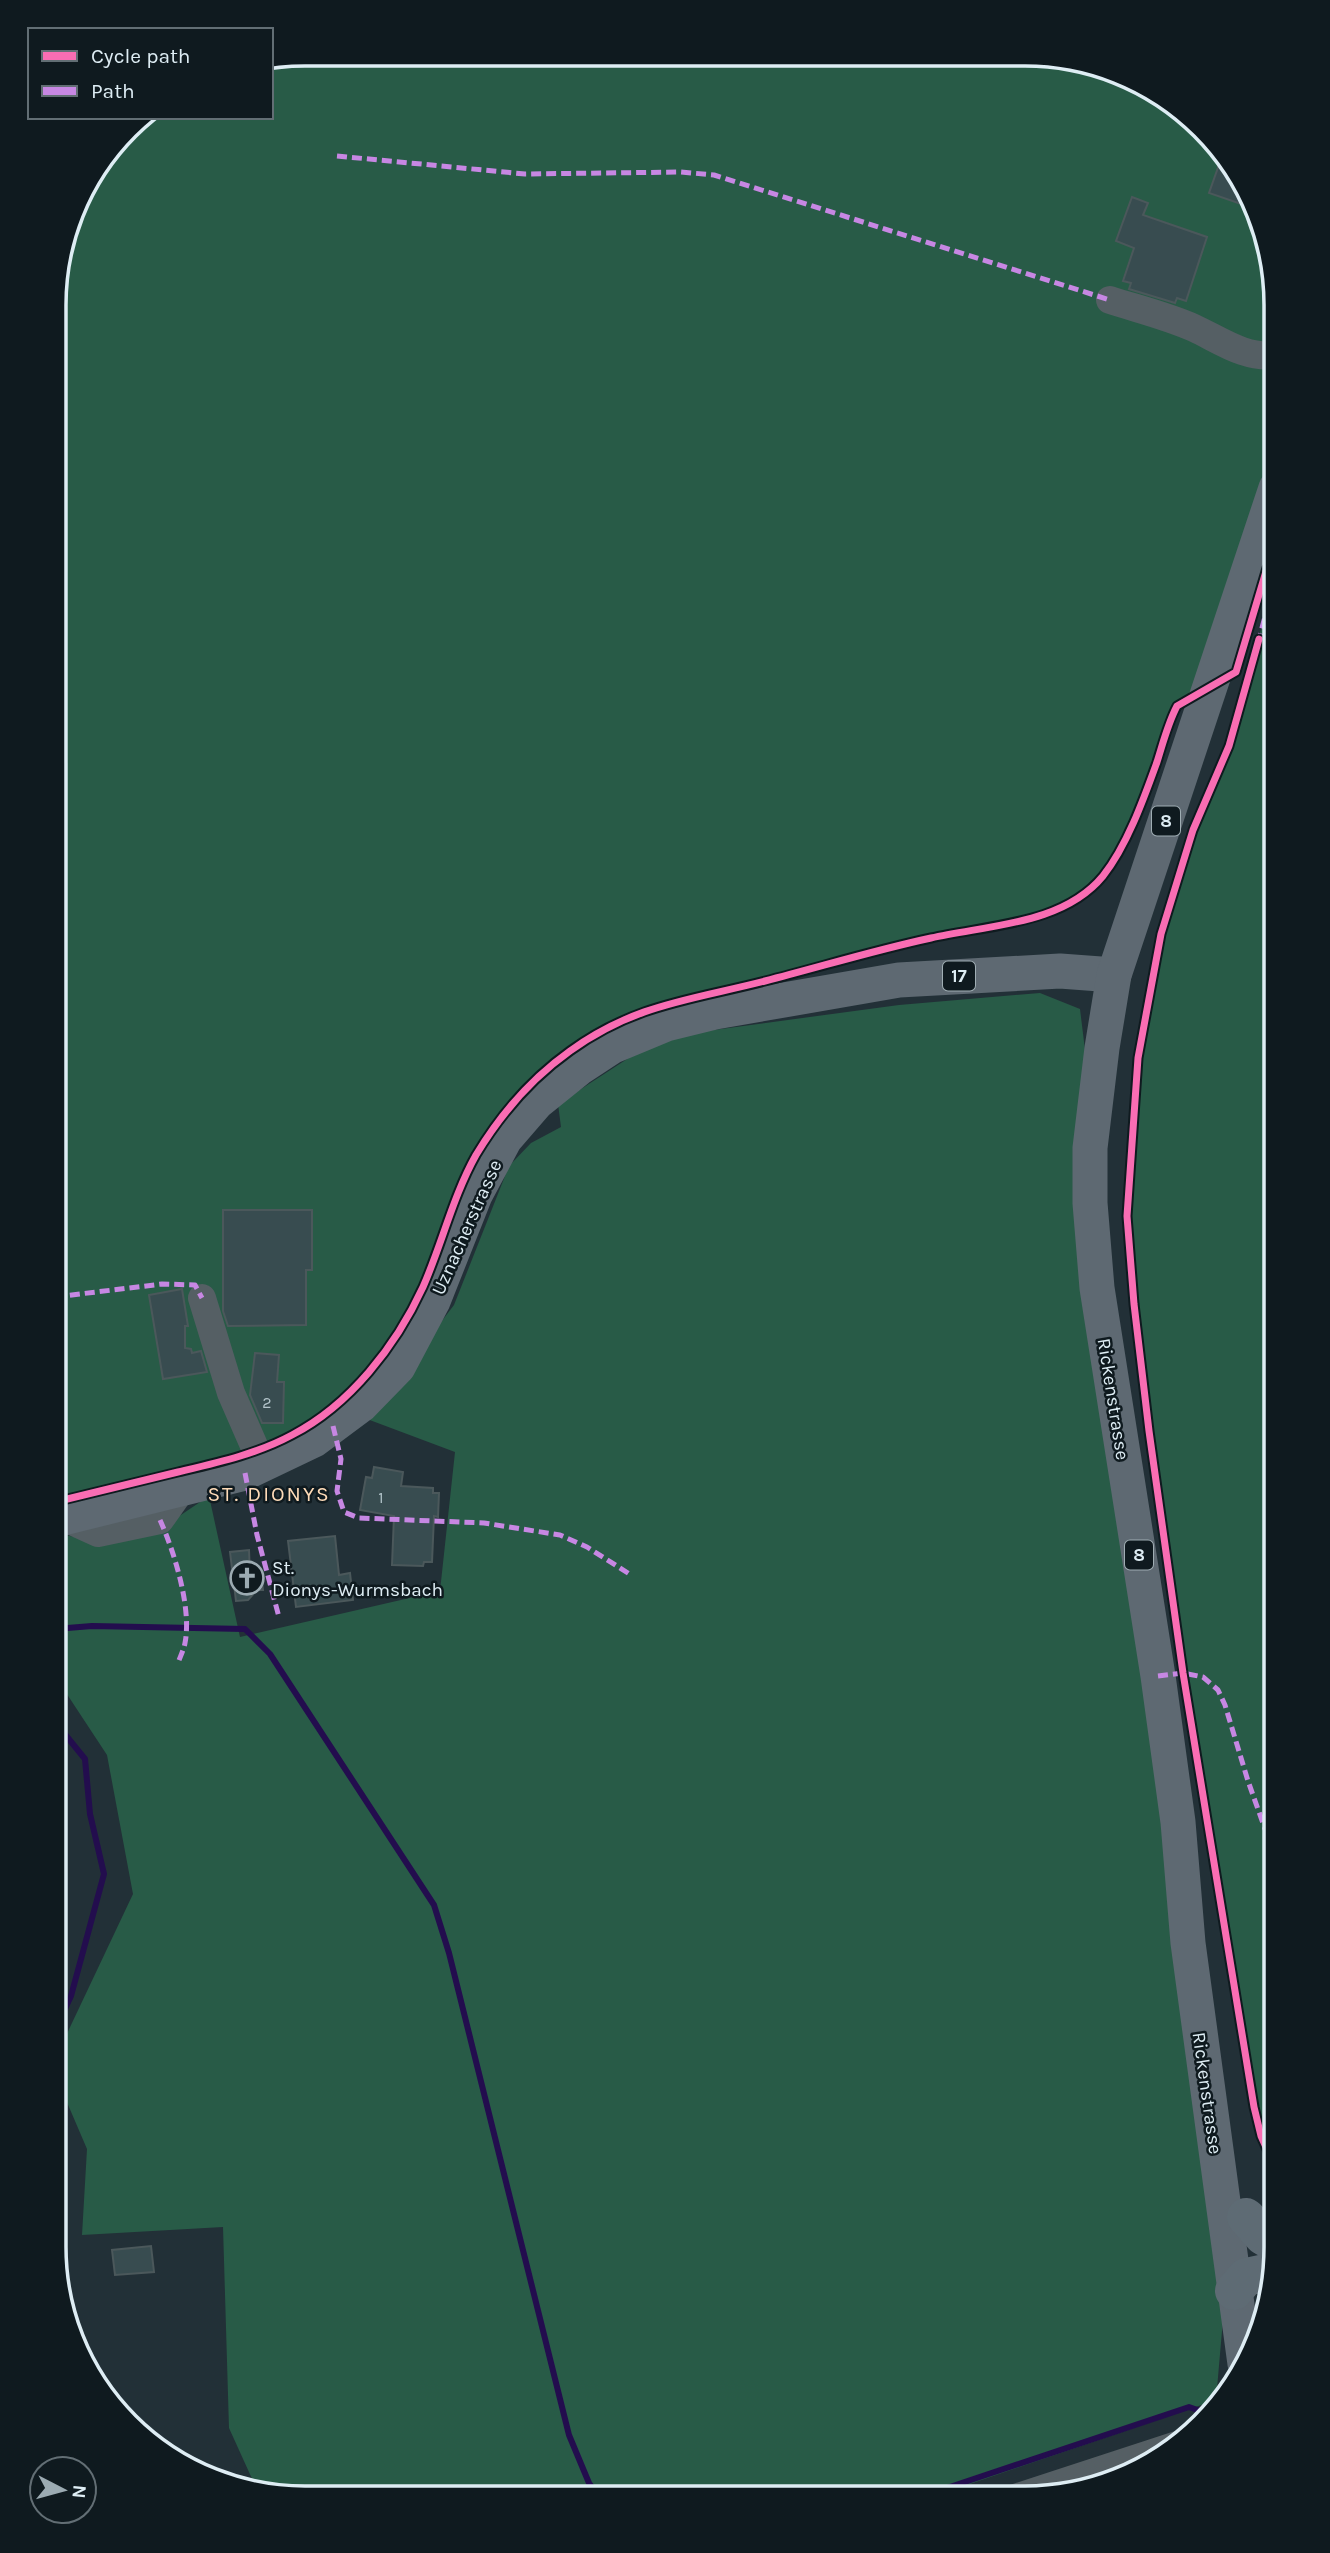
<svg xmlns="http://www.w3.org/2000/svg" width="1330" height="2553" font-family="Karla,sans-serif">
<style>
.green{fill:#285b47}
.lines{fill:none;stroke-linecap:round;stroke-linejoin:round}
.stream{stroke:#230d4e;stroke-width:6}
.building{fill:#384c50;stroke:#4b585b;stroke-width:2}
.minor{stroke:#555f64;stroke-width:28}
.major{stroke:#5e6972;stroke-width:35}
.highway{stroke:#5e6b74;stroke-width:38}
.quiet{stroke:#c787e3;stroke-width:5;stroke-dasharray:10 5;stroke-linecap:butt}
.cycleway-casing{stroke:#0f1a1f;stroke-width:11}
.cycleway{stroke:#f96db3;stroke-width:7}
.labels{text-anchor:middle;stroke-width:5;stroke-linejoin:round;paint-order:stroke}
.number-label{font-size:16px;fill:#b4c5cb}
.shield{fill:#0f1a1f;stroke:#a0aeb4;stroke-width:2}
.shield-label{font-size:18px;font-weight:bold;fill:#deedf4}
.street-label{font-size:19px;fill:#deedf4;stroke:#0f1a1f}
.poi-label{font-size:19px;fill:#deedf4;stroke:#0f1a1f;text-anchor:start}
.neighbourhood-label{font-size:21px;letter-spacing:2px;fill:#fedbb8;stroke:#0f1a1f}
.rim{fill:none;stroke:#deedf4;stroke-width:3.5}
</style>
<rect width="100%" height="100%" fill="#223037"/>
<g class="green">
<path d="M306,54l767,5 117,57 73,109 13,81v182l-87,209 -12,9 -4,8c-19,50 -37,121 -71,163 -39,48 -114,48 -170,60 -58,14 -115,32 -173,45 -52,13 -108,19 -155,47 -53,33 -100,74 -129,129 -21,40 -34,83 -51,124 -22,53 -60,106 -109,138 -68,45 -180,62 -260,82l1,-1229 24,-79 59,-77h132v-56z"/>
<path d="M1276,575l-1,1592 -14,-31 -7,-29 -71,-434 -34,-242 -15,-127 -7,-88 11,-158 23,-124 32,-104 36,-84z"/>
<path d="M1040,993l40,16 6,49 75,727 63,523 -8,92 -287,98 -656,-1 -15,-5 -29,-64 -6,-201 -141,8 5,-86 -33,-77v-11l79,-167 -26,-139 -52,-79v-143l50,10 61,-18 43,-29 31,141 200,-46 15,-139 -88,-33 87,-114 55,-139 22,-23 30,-16 -3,-23 103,-67 238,-32z"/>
</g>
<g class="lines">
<g class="stream">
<path d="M56,445l4,-1"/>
<path d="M55,1629l37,-3 153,3 25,25 164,251 15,48 120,482 20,48 11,15"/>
<path d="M54,2032l17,-36 33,-122 -14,-60 -5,-55 -30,-37"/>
<path d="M54,2124l10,42 -1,132"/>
<path d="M917,2498l272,-91 20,7"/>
</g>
</g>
<g class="building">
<path d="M1220,162l30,45 -41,-14z"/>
<path d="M1132,197l16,6 -5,12 64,22 -21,64 -9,-3 -2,5 -46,-14 2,-6 -8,-2 11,-33 -18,-7z"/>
<path d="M223,1210h89v60h-6v55l-78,1 -5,-15z"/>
<path d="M182,1289l6,37h-3v22l6,1 1,4 9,-2 6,21 -44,7 -14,-84z"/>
<path d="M255,1353l24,2 -2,27h7l-1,41h-21l-12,-28z"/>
<path d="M374,1467l29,5 -2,14 32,2v5h6l-1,24 -4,-1 -2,46h-8l-1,4 -31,-1 2,-49 -34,-6 6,-33 6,1z"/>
<path d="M335,1536l4,39 11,-2 3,27 -57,7 -8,-66z"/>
<path d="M249,1550l1,25 11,-1 2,16h-6l-9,10 -12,1 -6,-49z"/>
<path d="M151,2246l3,26 -39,3 -3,-25z"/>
</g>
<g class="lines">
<g class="minor">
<path d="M1110,300c28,9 57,16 84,28 26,12 51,31 82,27"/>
<path d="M202,1298l29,95 31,71"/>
<path d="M65,1518l33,15 62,-13 22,-31"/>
<path d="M1012,2499l165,-54"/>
</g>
<g class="major">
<path d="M55,1520l190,-47 69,-33 47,-35 37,-38 35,-66 42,-106 30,-56 32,-37 41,-33 35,-23 53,-22 49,-12 184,-32 161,-9 54,4"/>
<path d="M1245,2364l-57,-421 -10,-121 -20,-146 -61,-388 -7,-85v-55l12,-100 12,-73 162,-487"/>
</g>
<g class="highway">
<path d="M1246,2217l17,19 12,7"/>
<path d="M1234,2291l12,-14 28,-6"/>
</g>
<g class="quiet">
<path d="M337,156l188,18 156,-2 33,3 396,125"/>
<path d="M1258,643l18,-68"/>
<path d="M55,1297l107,-13 33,1 7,13"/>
<path d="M333,1426l8,33 -4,32 7,21 15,6 125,5 76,12 27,12 44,28"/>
<path d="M245,1473l12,62 22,82"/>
<path d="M160,1520c14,31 32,88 25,123 -1,6 -5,14 -7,20"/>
<path d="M1158,1676l25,-3 20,4 15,13 7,15 23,76 27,76"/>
</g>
<defs>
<g id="cycleway">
<path d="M1259,639l-30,107 -36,84 -32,104 -23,124 -11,158 7,88 15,127 34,242 71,434 7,29 14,31"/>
<path d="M55,1502c41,-10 82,-20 123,-30 38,-9 79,-18 114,-37 58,-30 104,-89 131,-148 19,-43 30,-91 53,-132 24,-40 56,-77 94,-104 65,-47 121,-51 195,-70 55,-14 110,-31 166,-43 56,-13 132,-13 172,-62 24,-30 41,-78 54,-114 6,-19 11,-39 20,-56l59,-34 31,-104 9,-7"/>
</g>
</defs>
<use href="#cycleway" class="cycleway-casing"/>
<use href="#cycleway" class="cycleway"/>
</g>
<defs>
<symbol id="church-ring" viewBox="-11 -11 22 22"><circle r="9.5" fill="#0f1a1f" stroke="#9cabb2" stroke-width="1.5"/><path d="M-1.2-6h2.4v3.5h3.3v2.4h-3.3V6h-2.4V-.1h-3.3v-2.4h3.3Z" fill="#9cabb2"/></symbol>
</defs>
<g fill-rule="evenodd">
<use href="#church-ring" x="228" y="1559" width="38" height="38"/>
</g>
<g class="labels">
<g class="number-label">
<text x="267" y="1408">2</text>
<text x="381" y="1503">1</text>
</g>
<g class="shield">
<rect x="1152" y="806.5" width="28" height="29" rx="5"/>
<rect x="943" y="961.5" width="32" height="29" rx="5"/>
<rect x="1125" y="1540.5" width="28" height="29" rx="5"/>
</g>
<g class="shield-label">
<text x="1166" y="827">8</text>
<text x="959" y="982">17</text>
<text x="1139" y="1561">8</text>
</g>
<g class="street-label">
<text transform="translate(466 1227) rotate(-66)" y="7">Uznacherstrasse</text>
<text transform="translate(1114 1399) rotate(81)" y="7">Rickenstrasse</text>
<text transform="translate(1208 2093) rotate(82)" y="7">Rickenstrasse</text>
</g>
<g class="poi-label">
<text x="272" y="1574">St.<tspan x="272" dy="22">Dionys-Wurmsbach</tspan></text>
</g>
<g class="neighbourhood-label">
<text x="269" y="1501">ST. DIONYS</text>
</g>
</g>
<path d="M0 0H1330V2553H0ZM305 66H1025A239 239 0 0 1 1264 305V2247A239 239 0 0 1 1025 2486H305A239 239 0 0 1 66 2247V305A239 239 0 0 1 305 66Z" fill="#0f1a1f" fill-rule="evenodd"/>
<path class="rim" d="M305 66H1025A239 239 0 0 1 1264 305V2247A239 239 0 0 1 1025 2486H305A239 239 0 0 1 66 2247V305A239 239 0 0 1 305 66Z"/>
<rect x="28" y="28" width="245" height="91" fill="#0f1a1f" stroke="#626e74" stroke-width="2"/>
<rect x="42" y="51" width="35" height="10" fill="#f96db3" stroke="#626e74" stroke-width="2"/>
<text x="91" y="63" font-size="21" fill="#deedf4">Cycle path</text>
<rect x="42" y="86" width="35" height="10" fill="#c787e3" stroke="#626e74" stroke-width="2"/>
<text x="91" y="98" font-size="21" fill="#deedf4">Path</text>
<g transform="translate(63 2490) rotate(96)"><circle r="33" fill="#0f1a1f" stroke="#626e74" stroke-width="2"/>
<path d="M0-5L12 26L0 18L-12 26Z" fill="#9cabb2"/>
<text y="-10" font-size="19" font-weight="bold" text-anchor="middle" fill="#deedf4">N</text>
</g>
</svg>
